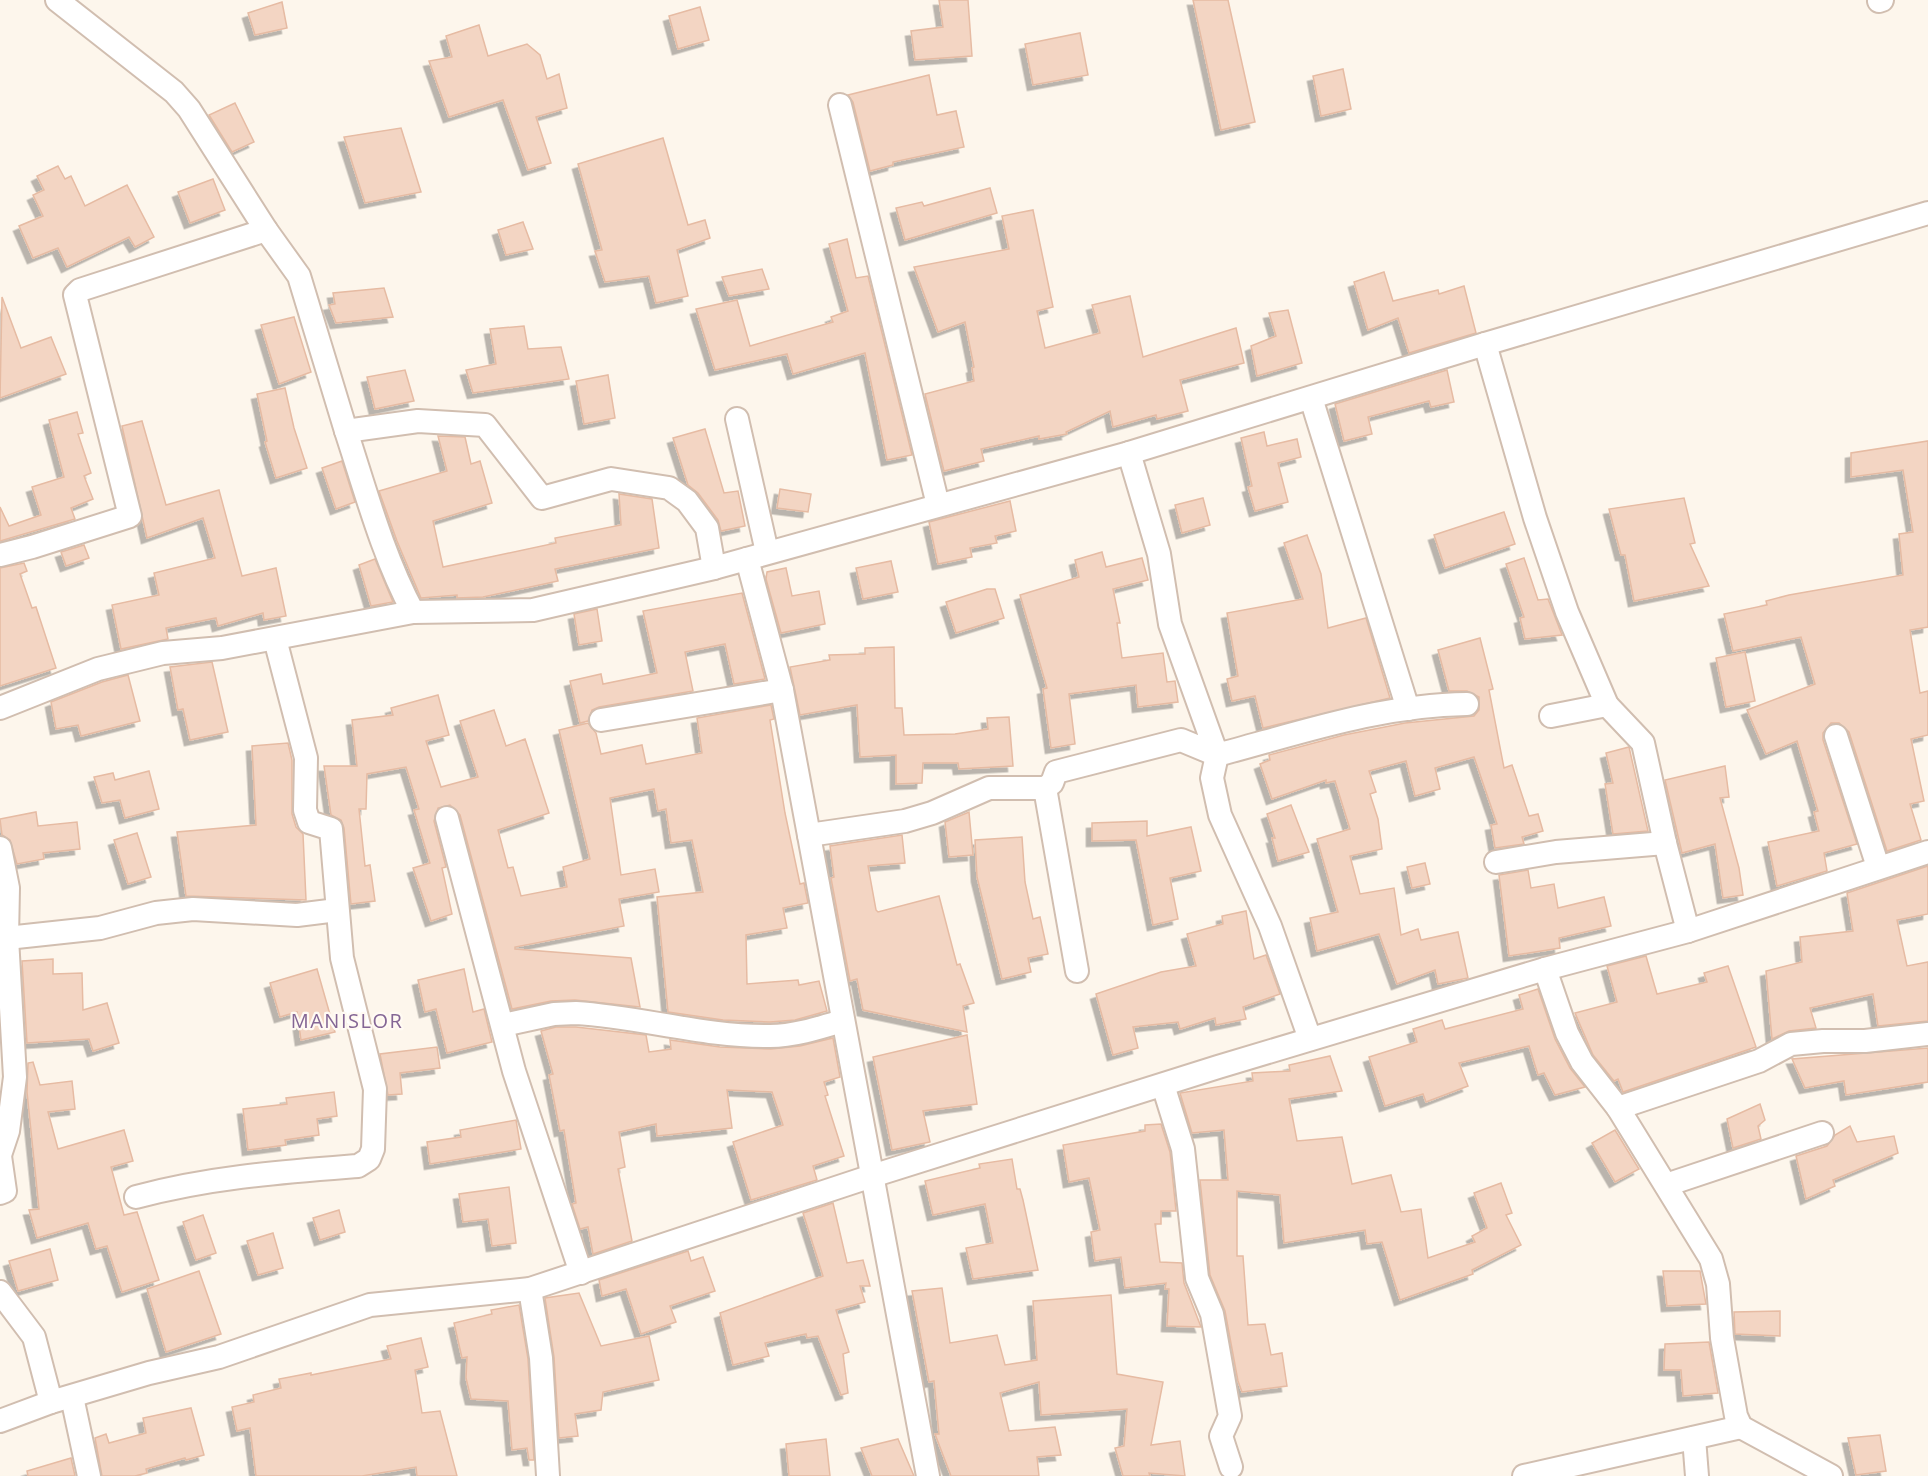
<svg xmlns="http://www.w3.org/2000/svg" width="1928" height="1476" font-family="'Open Sans',sans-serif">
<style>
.building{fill:#f3d5c3;stroke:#e6bba3;stroke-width:1.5;filter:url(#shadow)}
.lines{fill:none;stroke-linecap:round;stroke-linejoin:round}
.street-casing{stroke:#d1beb0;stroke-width:26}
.street{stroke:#fff;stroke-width:22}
.labels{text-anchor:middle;stroke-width:4.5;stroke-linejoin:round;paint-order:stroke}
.quarter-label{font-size:20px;letter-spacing:1.5px;fill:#846695;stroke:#fffaf3}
</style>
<defs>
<filter id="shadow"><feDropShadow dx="-5.5" dy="5.5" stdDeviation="0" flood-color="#0004"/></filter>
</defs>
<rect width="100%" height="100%" fill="#fdf6ec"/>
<g class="building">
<path d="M939,0h29l4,56 -57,4 -4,-29 32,-4z"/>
<path d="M1193,0h35l27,122 -34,8z"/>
<path d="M282,2l5,26 -32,7 -7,-22z"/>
<path d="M700,7l9,33 -31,9 -9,-33z"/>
<path d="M479,25l9,31 39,-12 13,11 7,24 12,-5 8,34 -31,9 15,46 -23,7 -25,-70 -54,17 -20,-56 23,-4 -6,-21z"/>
<path d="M1080,33l8,42 -55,10 -8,-41z"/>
<path d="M1343,69l8,40 -30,7 -8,-40z"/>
<path d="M929,75l8,40 19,-4 8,36 -71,15v3l-23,6 -17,-69 -5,-7z"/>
<path d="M235,103l19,39 -22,10 -23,-37z"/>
<path d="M401,128l20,64 -56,11 -21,-66z"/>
<path d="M663,138l25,87 17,-5 5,18 -33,12 11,46 -32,7 -7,-27 -44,6 -10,-31 7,-1 -24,-86z"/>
<path d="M58,166l7,13 6,-3 14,30 42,-21 27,52 -19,10 -6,-10 -62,30 -9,-19 -25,10 -14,-32 24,-10 -10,-21 11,-5 -7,-14z"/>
<path d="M213,179l12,31 -35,13 -12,-31z"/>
<path d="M990,188l7,25 -92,27 -9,-32 26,-6 2,4z"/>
<path d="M1033,210l20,97 -16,4 8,37 55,-15 -8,-28 38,-9 13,61 93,-29 8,35 -64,17 8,31 -31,8 -1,-4 -43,12 -3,-16 -44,21 1,2 -28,5v-3l-58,13 3,12 -40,10 -19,-77 49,-13 -2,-13 2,-1 -9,-45 -27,10 -24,-65 95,-18 -7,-33z"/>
<path d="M523,222l10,27 -27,6 -8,-25z"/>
<path d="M847,239l9,39 12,-2 44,179 -25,5 -22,-107 -72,21 -6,-20 -72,16 -19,-61 41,-9 13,46 83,-24 -2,-5 17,-6 -19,-67z"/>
<path d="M762,269l7,20 -40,7 -7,-19z"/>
<path d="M1384,272l9,29 45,-11 1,4 25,-8 12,47 -67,20 -11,-35 -30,12 -14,-48z"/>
<path d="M384,288l9,29 -57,6 -7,-18 6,-1 -2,-11z"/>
<path d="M2,297l19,51 30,-11 15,37 -66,24z"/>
<path d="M1288,310l14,53 -45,13 -6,-30 25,-10 -7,-23z"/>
<path d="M294,317l17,55 -32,12 -18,-59z"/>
<path d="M524,326l4,23 33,-2 8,32 -96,14 -7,-23 30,-6 -6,-35z"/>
<path d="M405,370l9,31 -39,8 -8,-32z"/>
<path d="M1447,370l7,32 -23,5 -2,-6 -61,16 4,17 -28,7 -9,-37z"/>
<path d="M608,375l7,43 -31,6 -8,-43z"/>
<path d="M285,388l9,40 13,40 -31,10 -11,-36 2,-1 -10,-47z"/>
<path d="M77,412l6,21 -5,1 13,39 -7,3 9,23 -22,9 4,11 -75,22v-34l9,19 32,-11 -9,-28 32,-10 -15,-57z"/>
<path d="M142,421l24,84 53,-15 23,86 34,-8 10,48 -22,4 -1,-7 -45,13 -2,-8 -50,10 2,11 -47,10 -9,-44 47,-10 -5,-22 61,-15 -12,-40 -56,20 -25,-112z"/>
<path d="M705,429l19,64 14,-2 7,35 -24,5 -3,-11 -20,-27 -10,-8 -15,-47z"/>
<path d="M1264,432l3,14 30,-7 4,18 -23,6 10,39 -33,9 -7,-24 4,-1 -11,-48z"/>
<path d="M438,436l27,1 6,27 9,-3 12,42 -59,18 10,46 113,-24 -1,-5 66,-13 -2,-31 33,5 7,49 -104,21 3,12 -75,16 -26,1v-3l-36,3 -24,-57 -18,-50 68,-20z"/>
<path d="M1928,441v186l-18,3 10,63 8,-2v44l-17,4 13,62 -14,3 11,36 -34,11 -38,-119 -10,-9h-8l-8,10v7l34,104 -33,9 3,18 -50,15 -9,-44 51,-11 -5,-19 4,-1 -21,-70 -31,13 -19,-44 68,-26 -14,-47 -68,14 -9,-37 43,-9 -1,-4 23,-6 114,-20 -4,-41 14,-2 -10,-62 -52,7v-24z"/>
<path d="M342,461l13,41 -19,7 -14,-41z"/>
<path d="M780,489l31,5 -3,18 -31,-4z"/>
<path d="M1203,498l7,27 -28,8 -7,-28z"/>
<path d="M1684,498l11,45 -5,1 19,42 -75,15 -9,-46h-4l-12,-46z"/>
<path d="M1010,501l6,30 -21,5 2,7 -27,5 2,9 -34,7 -9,-42z"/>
<path d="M1504,512l11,32 -70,24 -11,-33z"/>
<path d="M1307,535l14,39 7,54 38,-10 24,80 -127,30 -8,-32 -23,5 -5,-22 11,-3 -11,-63 76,-14 -19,-56z"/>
<path d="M84,545l5,13 -23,8 -5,-14z"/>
<path d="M1102,552l4,15 36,-9 6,22 -35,9 7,34h-3l5,35 41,-5 4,29 8,-1 3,21 -40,5 -2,-22 -67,9 6,50 -24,4 -8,-59 4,-1 -27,-93 59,-18 -4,-17z"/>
<path d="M1524,558l14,42 10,-1 14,36 -37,4 -5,-21 4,-1 -18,-53z"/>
<path d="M375,559l18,43 -22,4 -12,-41z"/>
<path d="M891,561l7,31 -35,7 -7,-31z"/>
<path d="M24,563l3,8 -7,3 12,34 4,-1 20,61 -56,18v-118z"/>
<path d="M786,568l6,28 27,-5 6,33 -44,9 -15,-54 1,-7z"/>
<path d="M987,589h8l9,29 -48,15 -10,-31z"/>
<path d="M742,593l23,86 -31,5 -9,-40 -40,8 8,39 -94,16 -7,3 -4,11 -8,2 -10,-42 31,-7 2,10 54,-11 -14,-62z"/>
<path d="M597,609l5,32 -23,4 -5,-31z"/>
<path d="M1480,638l13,51 -4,1 15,78 8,-3 17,51 9,-2 5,17 -21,6 2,7 -29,4 -4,-23 6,-1 -23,-67 -39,11 5,21 -25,7 -9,-35 -37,10 7,21 -6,2 8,25 4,30 -32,7 10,38 34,-6 7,47 17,-6 3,11 37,-8 10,46 -30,6 -3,-14 -38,14 -18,-50 -62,17 -7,-33 28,-6 -21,-73 33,-10 -15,-48 -9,2v-3l-54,19 -12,-35 10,-4 -1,-5 75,-20 61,-12 69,-7 5,-6v-13l-12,-6h-18l-11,-41z"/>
<path d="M894,647l1,61h7l2,27 51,-1 33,-5 -1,-11 22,-1 4,49 -54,3 -1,-6h-35l-1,20 -26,1v-29l-36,2 -3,-52 -57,10 -10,-48 40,-7 -1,-5 36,-1v-6z"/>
<path d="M1745,652l10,49 -29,6 -10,-49z"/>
<path d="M212,662l16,70 -38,8 -7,-31 -5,1 -8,-43z"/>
<path d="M128,675l12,46 -59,15 -3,-11 -22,4 -5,-27 51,-20z"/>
<path d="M438,695l11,40 -23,6 15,46 37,-10 -18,-56 34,-11 12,36 19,-7 24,74 -51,17 10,38 5,-1 8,29 46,-9 -4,-20 27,-8 -31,-129 29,-7 8,10 5,21 41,-9 4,19 56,-11 -5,-35 74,-13 3,14 -4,1 15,93 15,71 4,-1 4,20 -25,5 4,20 -41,7 1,49 51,-4 1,5 20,-4 8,30 -32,9 -25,2 -47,-2 -55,-8 -11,-115 46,-5 -11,-52 -21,3 -5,-34 -8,2 -4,-22 -44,9 11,77 34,-6 4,23 -40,7 5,27 -109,21v2l116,9 9,49 -65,-7 -24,1 -39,8 -52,-194 -10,-10 -12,3 -4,13 12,46 -4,1 10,46 -21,7 -18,-53 17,-5 -16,-53 5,-1 -13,-42 -39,7 -1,35h-7l6,57 5,-1 5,36 -24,3 -7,-76 -3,-8 -10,-5 -7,-49h33l-5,-46 41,-5 -2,-7z"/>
<path d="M288,743l4,17v54l4,13 7,7 3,66 -120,-4 -9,-64 79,-7 -4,-79z"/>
<path d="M1629,747l19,84 -35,3 -8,-50 8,-1 -7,-30z"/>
<path d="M1725,766l4,31 -9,1 19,70 4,27 -20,3 -8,-54 -33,9 -17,-73z"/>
<path d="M149,771l10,38 -34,9 -5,-18 -18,3 -8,-26 19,-4 2,7z"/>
<path d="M1291,805l18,47 -31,9 -6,-23h3l-8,-24z"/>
<path d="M36,812l2,14 39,-4 3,27 -37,4 1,6 -27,5 -7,-24 -8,-5 -2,-16z"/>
<path d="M969,812l4,43 -24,2 -4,-35z"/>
<path d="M1147,821v15l44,-9 10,44 -31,7 8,41 -25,6 -17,-85 -44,1v-18z"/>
<path d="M137,833l14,44 -23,7 -14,-44z"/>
<path d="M902,835l3,28 -37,3 8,44 2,2 61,-16 18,69 3,-1 14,39 -11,3 4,26 -104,-22 -6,-31 -7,2 -19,-103 3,-1 -4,-31z"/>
<path d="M1022,837l3,45 8,37 7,-2 8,37 -20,4 3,14 -29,7 -25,-102 -2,-37z"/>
<path d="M1425,863l5,21 -18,4 -5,-21z"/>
<path d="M1928,866v48l-31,6 10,46 21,-4v59l-50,5 -5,-32 -63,14 6,20 -27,3 -17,8 -6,-68 36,-9 -2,-25 53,-6 -6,-38z"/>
<path d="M1528,870l3,18 23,-4 4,24 46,-11 7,29 -52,12 1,10 -51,8 -10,-81z"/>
<path d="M1246,911l8,48 12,-4 14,39 -37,13 3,12 -30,6 -1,-7 -35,11 -2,-7 -45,5 5,21 -25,7 -17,-61 65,-22 35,-6 -9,-32 36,-10 -1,-8z"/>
<path d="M1646,956l11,38 50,-12 -3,-9 24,-7 28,81 -133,45 -5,-13 -4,2 -21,-26 -18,-42 42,-11 -10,-36z"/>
<path d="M53,959v15l29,-1 1,37 24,-7 12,40 -26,8 -4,-12 -62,4 -5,-82z"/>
<path d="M317,969l18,63 -34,8 -4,-28 -17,5 -10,-34z"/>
<path d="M464,969l9,43 11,-3 8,33 -45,11 -11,-44 -11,3 -7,-32z"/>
<path d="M1538,989l17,50 15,29 15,19 -30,8 -11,-22 -6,2 -9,-29 -70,17 9,23 -42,16 -3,-8 -38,12 -16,-49 48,-15 -4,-13 29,-9 3,9 78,-20 -4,-14z"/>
<path d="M556,1027h20l70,8 3,17 22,-3 -1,-9 50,7 51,2 29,-3 33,-8 7,39 -16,5 4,13 -3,1 19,60 -31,10 4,14 -66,20 -18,-58 50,-17 -11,-33 -45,-2 5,38 -75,8 -1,-12 -37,8 6,35 -7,2 14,72 -39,13 -5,-27 -8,2 -8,-25 4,-1 -12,-73 -4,1 -11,-56 4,-1 -12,-43z"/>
<path d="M967,1035l10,69 -54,7 7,31 -38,8 -19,-93z"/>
<path d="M437,1047l3,21 -40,5 2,21 -14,1 -8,-41z"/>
<path d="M1928,1048v34l-82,13 -2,-14 -39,7 -13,-29z"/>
<path d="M1330,1056l12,35 -53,8 8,42 45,-4 10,47 39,-9 10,37 20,-3 7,49 47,-16 -3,-6 15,-8 -13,-35 27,-10 11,30 -6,2 15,30 -49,25 1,4 -73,26 -18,-58 -15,2 -2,-14 -81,13 -4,-48 -43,-4v65h6l5,69 17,-1 6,31 11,-2 5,33 -45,6 -4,-11 -13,-70 -15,-36 -10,-95h28l-4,-50 -32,3 -12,-40 73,-12 -1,-8 38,-2 -1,-6z"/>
<path d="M33,1062l7,23 32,-4 3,28 -27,3 10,37 66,-19 9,31 -22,6 13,48 13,-3 22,68 -37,12 -15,-46 -11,3 -8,-26 -51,15 -8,-28 10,-1 -12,-117 1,-29z"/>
<path d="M334,1092l3,24 -20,3 2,16 -34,5 1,5 -38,5 -5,-41 44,-5 -1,-6z"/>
<path d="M1760,1104l5,16 -7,6 3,13 -28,9 -6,-29z"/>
<path d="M516,1120l5,29 -91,15 -3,-22 34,-5 -1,-7z"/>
<path d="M1161,1124l9,28 6,59h-15v13h-6l5,38 22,1 2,20 17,44 -34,-1 2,-37h-4l1,-6 -41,5 -4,-31 -26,4 -4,-29 9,-2 -11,-52 -20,4 -6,-37 82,-14v-6z"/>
<path d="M1850,1126l7,16 37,-6 4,17 -65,27 2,6 -29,13 -10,-43 31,-10 8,-11z"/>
<path d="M1615,1130l24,39 -24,13 -23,-39z"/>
<path d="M1012,1159l5,30h3l3,11 15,70 -65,9 -7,-31 27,-5 -8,-39 -52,11 -8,-34 55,-13 -1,-4z"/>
<path d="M509,1187l7,56 -24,3 -4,-27 -25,3 -4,-28z"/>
<path d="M833,1203l14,60 16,-3 7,26h-10l5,16 -29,8 13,42 -6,2 5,39 -7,2 -23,-59 -11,2 -1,-4 -41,9 4,13 -36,9 -13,-52 103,-37 -20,-63z"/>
<path d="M339,1210l6,22 -25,8 -7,-22z"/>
<path d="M203,1215l13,38 -20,7 -13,-38z"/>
<path d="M273,1233l10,35 -25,7 -11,-34z"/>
<path d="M50,1249l8,31 -40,11 -9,-30z"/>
<path d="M688,1251l3,10 12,-4 12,34 -45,15 6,16 -35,12 -15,-45 -24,7 -3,-16z"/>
<path d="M199,1271l22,63 -55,18 -19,-63z"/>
<path d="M1663,1271h37l6,33 -39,2z"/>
<path d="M942,1288l8,55 47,-8 8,30 32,-5 -4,-59 78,-6 6,79 46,8 -12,63 29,-4 5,35 -36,-3 1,3h-27l-8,-28 9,-2 3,-37 -86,6 -2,-33 -39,11 9,38 46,-4 6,28 -24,2 2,19h-88l-16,-42h4l-5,-53 -5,1 -17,-91z"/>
<path d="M579,1293l22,53 48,-10 10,44 -56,12 -2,18 -26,4 3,22 -19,2 -5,-81 -9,-59z"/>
<path d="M519,1305l9,54 6,101h-5l-2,-12 -15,2 -4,-49 -37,-2 -5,-21 1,-21 -5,1 -8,-35 38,-9 -1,-4z"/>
<path d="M1780,1311v25l-45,-2 -1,-22z"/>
<path d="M421,1338l7,29 -13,3 7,43 18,-2 17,65h-40l-1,-9 -54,9h-106l-6,-48 -13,3 -5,-24 22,-5 -1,-7 28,-7 -2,-9 32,-6v2l80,-16 -4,-13z"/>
<path d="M1709,1342l9,51 -35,3 -2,-26h-17l1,-26z"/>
<path d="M191,1408l13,47 -18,5 -1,-2 -39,11 1,4 -12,3h-33l-7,-38 11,-4 3,9 37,-10 -3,-15z"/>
<path d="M1880,1435l6,36 -30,4 -8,-37z"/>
<path d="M826,1439l4,37h-41l-3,-32z"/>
<path d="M898,1439l16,37h-42l-11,-28z"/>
<path d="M71,1458l4,18h-47l-1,-5z"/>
</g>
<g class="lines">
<defs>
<g id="street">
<path d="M57,0l117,92 15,17 77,121 33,46 47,155 72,-10 67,4 57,73 69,-19 58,9 18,13 20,27 7,40"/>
<path d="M1879,1l3,-1"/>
<path d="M840,105l98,400"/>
<path d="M1485,344l50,174 32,94 40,93 36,38 22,100 23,88"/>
<path d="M1311,398l97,311"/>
<path d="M737,419l30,133"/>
<path d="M346,431c20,61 37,125 67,181"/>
<path d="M0,555l32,-8 98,-31 -55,-221 5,-5 186,-60"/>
<path d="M747,559l35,131 146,786"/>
<path d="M0,708l98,-39 65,-16 59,-5 191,-36 120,-2 181,-42 415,-115 356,-109 443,-131"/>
<path d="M1551,716l56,-11"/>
<path d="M601,720l181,-30"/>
<path d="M1836,736l42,131"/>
<path d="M1045,788l32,183"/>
<path d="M447,818l67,253 67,202"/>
<path d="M809,835l96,-14 27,-8 57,-25h56l7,-5 4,-11 125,-32 36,15 -47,-131 -11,-70 -30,-101"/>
<path d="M0,848l8,40 -1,50 8,139 -7,54 -8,24"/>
<path d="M1496,862l60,-10 109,-9"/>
<path d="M7,938l93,-10 56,-15 37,-4 104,6 40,-5"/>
<path d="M1545,969l22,64 15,29 36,46 93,151 7,25 4,54 14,78 5,11 90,49"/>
<path d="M503,1025l51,-11 22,-1c65,4 129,24 194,23 24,0 49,-8 72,-15"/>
<path d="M1310,1039l-40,-113 -50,-111 -8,-37 5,-23c83,-22 163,-50 250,-51"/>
<path d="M1163,1085l20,64 14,129 15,36 18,102 -9,20 10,31"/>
<path d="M1618,1108l141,-47 32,-17 32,-3h42l63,-7"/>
<path d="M0,1156l5,35 -5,2"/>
<path d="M1666,1185l156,-52"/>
<path d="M136,1197c74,-20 146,-25 222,-31l11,-7 4,-10 2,-60 -33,-131 -11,-129 -22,-7 -4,-12 1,-52 -31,-119"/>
<path d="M530,1289l11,69 7,118"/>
<path d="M0,1292l34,45 17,65"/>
<path d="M72,1397l17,79"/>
<path d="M0,1421l51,-19 98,-29 70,-16 151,-52 160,-16 342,-113 346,-109 327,-98 143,-38 240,-79"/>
<path d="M1694,1438l3,38"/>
<path d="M1524,1476l217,-49"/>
</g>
</defs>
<use href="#street" class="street-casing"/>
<use href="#street" class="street"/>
</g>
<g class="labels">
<g class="quarter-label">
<text x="347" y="1028">MANISLOR</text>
</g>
</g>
</svg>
